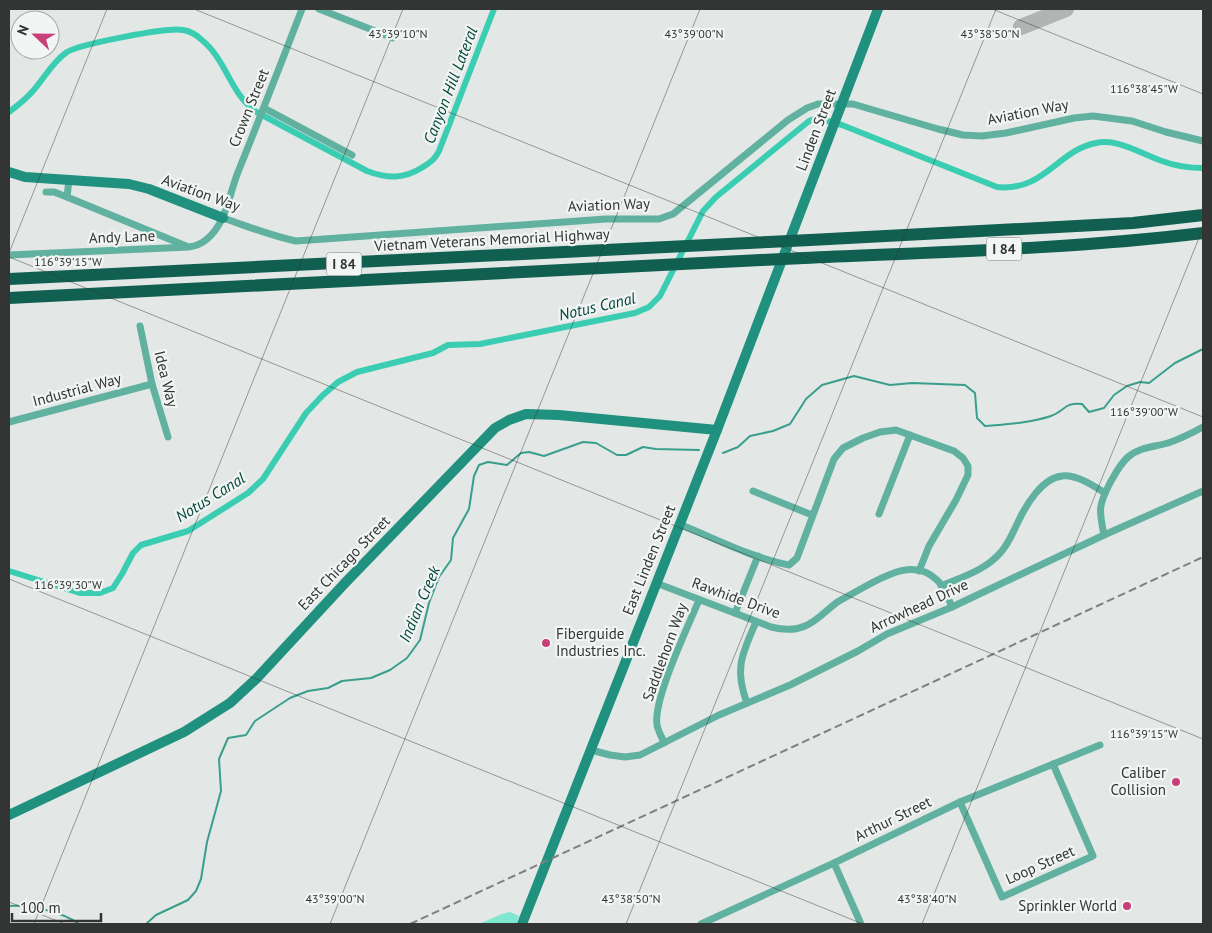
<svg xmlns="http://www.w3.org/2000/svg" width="1212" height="933" font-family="'PT Sans',sans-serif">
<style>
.green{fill:#7de7d0}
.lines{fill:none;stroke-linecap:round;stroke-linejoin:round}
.stream{stroke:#399f8c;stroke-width:2}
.canal{stroke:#3bcdb2;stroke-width:6}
.taxiway{stroke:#b0b4b3;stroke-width:16}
.street{stroke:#61b1a0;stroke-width:7}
.secondary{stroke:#1f917e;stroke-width:10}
.highway{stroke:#115f51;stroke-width:12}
.rail{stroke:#7e8180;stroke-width:2;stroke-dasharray:8 4;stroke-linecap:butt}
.highway-bridge{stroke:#115f51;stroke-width:12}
.ticks{fill:none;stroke:#333534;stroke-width:1;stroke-opacity:0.45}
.poi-dot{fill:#c83f7a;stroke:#f1f5f3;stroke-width:2}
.labels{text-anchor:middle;stroke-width:4.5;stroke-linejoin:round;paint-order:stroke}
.shield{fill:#f1f5f3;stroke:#6c6f6d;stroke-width:1}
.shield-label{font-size:14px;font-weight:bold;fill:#333534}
.street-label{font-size:15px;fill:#333534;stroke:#f1f5f3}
.poi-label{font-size:15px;fill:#333534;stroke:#f1f5f3;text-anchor:end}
.water-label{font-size:16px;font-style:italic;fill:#07473c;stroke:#f1f5f3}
.ticks-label{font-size:12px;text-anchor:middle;fill:#333534;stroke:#f1f5f3;stroke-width:4.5;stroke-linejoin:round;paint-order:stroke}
</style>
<rect width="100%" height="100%" fill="#e3e7e6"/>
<path class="green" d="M510,912l9,4 -3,8h-37l23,-10z"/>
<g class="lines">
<g class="stream">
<path d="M723,453l15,-6 12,-11 23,-5 17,-7 16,-25 16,-14 32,-9 36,9 22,-2 53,2 10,8 2,25 8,8c22,-2 45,-3 66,-10 14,-5 13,-14 31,-12l7,8 15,-4 10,-13 13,-9 13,-4 9,1 26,-20 28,-14"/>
<path d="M9,906c19,-2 54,6 70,18"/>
<path d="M146,924l10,-9 32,-15 8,-9 5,-12 6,-37 14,-51 -2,-32 9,-21 18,-3 9,-14 35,-23 18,-7 20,-3 14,-7 29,-3 19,-8 17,-12 13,-18 9,-37 10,-26 12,-17 2,-22 16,-29 5,-33 5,-11 9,-3 19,3 14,-12 8,-1 15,4 39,-14 13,1 21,12h9l17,-8 13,2 43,1"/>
</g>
<g class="canal">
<path d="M9,112c8,-6 16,-12 23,-20 12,-13 20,-30 35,-40 13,-8 101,-25 116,-22 7,1 15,6 20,11 24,20 28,55 55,72"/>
<path d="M262,115l105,56c21,8 37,8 56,-4 8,-5 12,-8 16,-16l55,-142"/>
<path d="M9,571l71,22h20l13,-5 9,-14 11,-21 8,-8 47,-14 60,-38 15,-14 43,-66 17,-18 15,-13 19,-10 76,-19 15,-8 32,-1 155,-31 14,-6 11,-11 43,-85 13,-14 93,-76 8,-3 25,7 155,62c47,5 61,-37 99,-44 22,-5 45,11 66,18 13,5 27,7 41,7"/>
</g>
<path class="taxiway" d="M1021,27l45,-18"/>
<g class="street">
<path d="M319,9l74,29"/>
<path d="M264,108l88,47"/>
<path d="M46,192h8l13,5 119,49"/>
<path d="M67,197l2,-17"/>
<path d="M223,218c24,8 48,18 73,23l310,-22h53l14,-5 115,-94 19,-12 11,-4h35l85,25 25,6 19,1 24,-3 68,-15 19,-2 39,5 34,11 37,9"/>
<path d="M9,255l180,-8c16,-2 26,-14 33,-28 7,-15 10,-32 16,-47 22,-54 43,-109 64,-163"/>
<path d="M140,326l12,58 16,53"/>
<path d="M9,422l143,-38"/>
<path d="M753,491l59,24"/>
<path d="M879,514l31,-79"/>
<path d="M679,524c35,14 73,34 110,41l8,-7 37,-99 9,-11 20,-10 17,-6 16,-2 58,21 9,7 5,8v9l-12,25 -27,46 -10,25"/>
<path d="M1104,535c-5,-25 -6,-29 6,-52 5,-9 10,-19 18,-26 11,-10 26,-10 40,-14 12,-4 24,-10 35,-16"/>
<path d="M656,583l115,44c12,3 23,4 34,-1 13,-5 23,-18 34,-25 9,-5 18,-10 27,-15 22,-12 49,-27 71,-6 7,6 11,18 15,27"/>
<path d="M941,586c21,-9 45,-16 60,-34 8,-9 12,-20 17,-30 8,-17 24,-44 44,-46 14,-2 32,10 43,17"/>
<path d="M735,613l23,-57"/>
<path d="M747,703c-13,-34 -5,-49 9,-81"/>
<path d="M664,743c-2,-6 -6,-12 -7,-18 -4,-26 31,-98 42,-125"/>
<path d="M591,750l19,5 15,2 15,-2 79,-40 71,-30 68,-34 29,-17 65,-27 152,-72 99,-44"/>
<path d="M960,802l42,95 91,-41 -40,-92"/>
<path d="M834,863l27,61"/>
<path d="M701,924l133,-61 126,-61 140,-57"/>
</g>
<g class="secondary">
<path d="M9,172l16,5 104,7 20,5 74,29"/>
<path d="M9,815l175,-83 46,-29 26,-24 89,-96 150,-155 14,-8 17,-6 33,1 158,15"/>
<path d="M522,924l195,-494 161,-421"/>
</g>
<g class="highway">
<path d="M810,240l323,-17 70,-8"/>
<path d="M804,258c133,-6 267,-9 399,-25"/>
<path d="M9,279l759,-37"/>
<path d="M9,298l752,-38"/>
</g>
<path class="rail" d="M410,924l793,-367"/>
<g class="highway-bridge">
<path d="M768,242l42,-2"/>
<path d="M761,260l43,-2"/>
</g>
</g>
<path class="ticks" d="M194,9l1009,408M992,9l211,85M9,253l98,-244M9,257l1194,482M9,579l854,345M9,902l56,22M34,924l369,-915M330,924l370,-915M626,924l370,-915M922,924l281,-696"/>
<g class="poi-dot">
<circle cx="546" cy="643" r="5"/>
<circle cx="1176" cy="782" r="5"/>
<circle cx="1127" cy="906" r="5"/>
</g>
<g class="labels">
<g class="shield">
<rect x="986.5" y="237.5" width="35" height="23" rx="4"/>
<rect x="326.5" y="252.5" width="35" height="23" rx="4"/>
</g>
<g class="shield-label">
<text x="1004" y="254">I 84</text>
<text x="344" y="269">I 84</text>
</g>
<g class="street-label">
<text transform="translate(249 108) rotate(-68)" y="5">Crown Street</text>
<text transform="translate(1028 112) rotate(-11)" y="5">Aviation Way</text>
<text transform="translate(816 130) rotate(-69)" y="5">Linden Street</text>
<text transform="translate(201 193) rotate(20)" y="5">Aviation Way</text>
<text transform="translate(609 205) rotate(-2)" y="5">Aviation Way</text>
<text transform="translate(122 237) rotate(-2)" y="5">Andy Lane</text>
<text transform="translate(492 240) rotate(-3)" y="5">Vietnam Veterans Memorial Highway</text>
<text transform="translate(166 379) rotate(76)" y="5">Idea Way</text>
<text transform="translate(77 390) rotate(-15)" y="5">Industrial Way</text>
<text transform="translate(649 560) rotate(-68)" y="5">East Linden Street</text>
<text transform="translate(344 563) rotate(-46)" y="5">East Chicago Street</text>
<text transform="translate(736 598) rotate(20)" y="5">Rawhide Drive</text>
<text transform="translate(919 606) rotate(-25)" y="5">Arrowhead Drive</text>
<text transform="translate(665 652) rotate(-70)" y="5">Saddlehorn Way</text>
<text transform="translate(893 819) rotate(-26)" y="5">Arthur Street</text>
<text transform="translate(1040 865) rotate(-24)" y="5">Loop Street</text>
</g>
<g class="poi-label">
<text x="556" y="639" text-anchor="start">Fiberguide<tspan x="556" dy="17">Industries Inc.</tspan></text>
<text x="1166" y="778">Caliber<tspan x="1166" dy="17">Collision</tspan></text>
<text x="1117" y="911">Sprinkler World</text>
</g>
<g class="water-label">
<text transform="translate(450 85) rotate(-69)" y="6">Canyon Hill Lateral</text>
<text transform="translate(597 306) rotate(-13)" y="6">Notus Canal</text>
<text transform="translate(210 497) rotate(-32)" y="6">Notus Canal</text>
<text transform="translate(419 604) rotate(-67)" y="6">Indian Creek</text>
</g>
</g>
<g class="ticks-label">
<text x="398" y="38">43°39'10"N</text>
<text x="694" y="38">43°39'00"N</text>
<text x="990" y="38">43°38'50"N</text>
<text x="1144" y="93">116°38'45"W</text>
<text x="68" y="266">116°39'15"W</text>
<text x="1144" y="416">116°39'00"W</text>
<text x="68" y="589">116°39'30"W</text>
<text x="1144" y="738">116°39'15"W</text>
<text x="335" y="903">43°39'00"N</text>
<text x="631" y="903">43°38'50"N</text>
<text x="927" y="903">43°38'40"N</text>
</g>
<rect width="1212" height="933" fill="none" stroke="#333534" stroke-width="20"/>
<g transform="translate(35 35) rotate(292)"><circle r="24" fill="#f1f5f3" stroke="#a5a8a7"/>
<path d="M0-4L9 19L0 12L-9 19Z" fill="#c83f7a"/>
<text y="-8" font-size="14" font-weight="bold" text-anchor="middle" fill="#333534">N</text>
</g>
<path d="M12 913v8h89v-8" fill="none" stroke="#333534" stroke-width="2.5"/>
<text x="20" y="913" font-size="15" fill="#333534" stroke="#f1f5f3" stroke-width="4" paint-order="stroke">100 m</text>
</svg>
